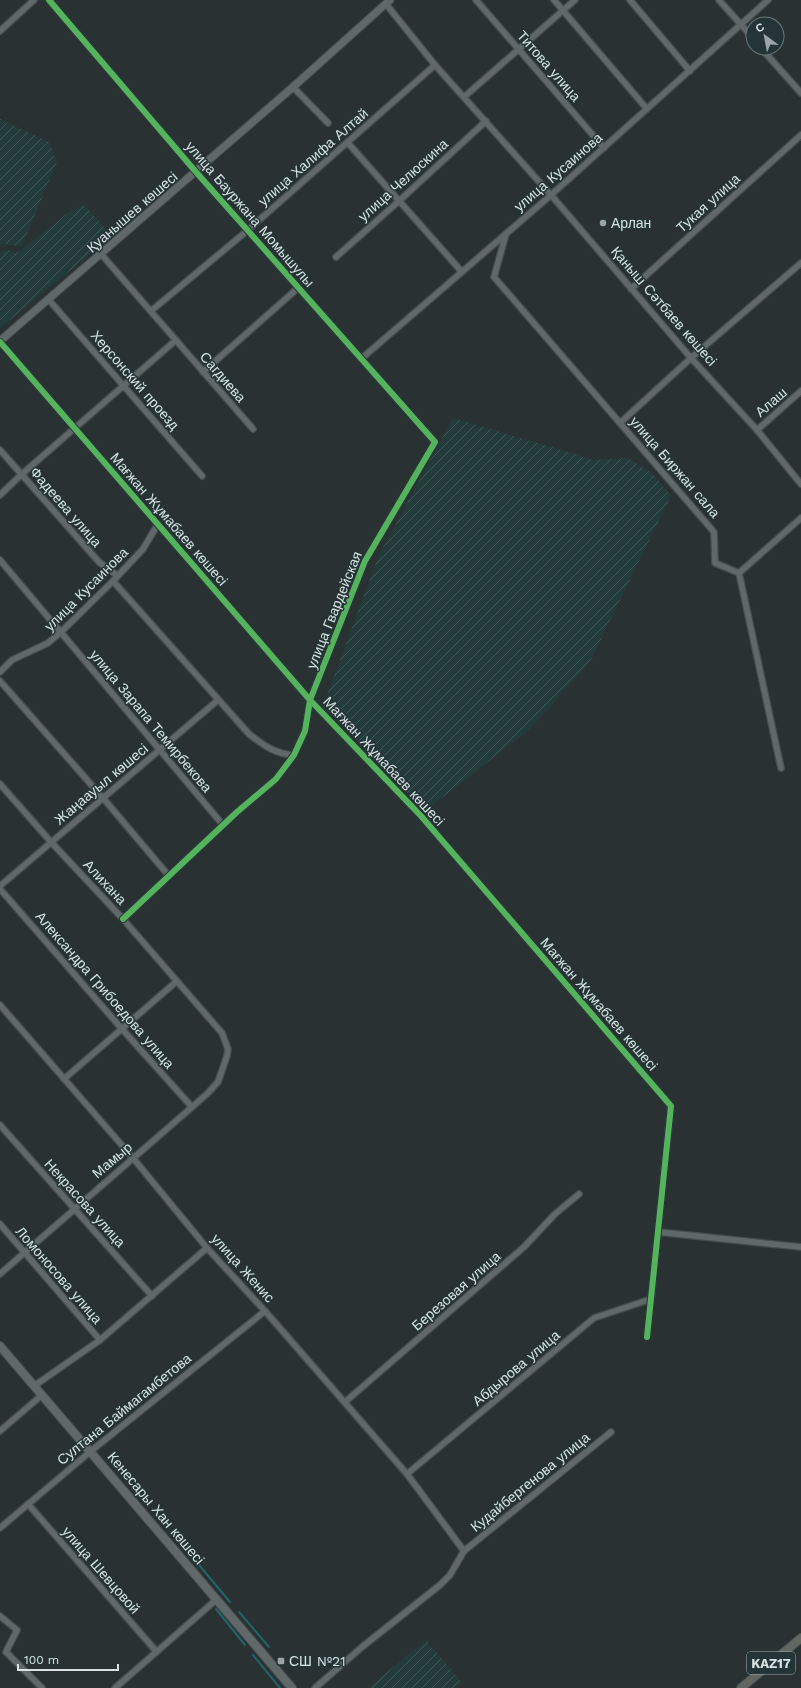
<svg xmlns="http://www.w3.org/2000/svg" width="801" height="1688" font-family="'Work Sans',sans-serif">
<style>
.industrial{fill:url(#industrial-furrows)}
.lines{fill:none;stroke-linecap:round;stroke-linejoin:round}
.stream{stroke:#20656a;stroke-width:2}
.minor-casing{stroke:#464d4e;stroke-width:8}
.tertiary-casing{stroke:#464d4e;stroke-width:9}
.secondary-casing{stroke:#464d4e;stroke-width:10}
.primary-casing{stroke:#464d4e;stroke-width:10}
.minor{stroke:#616869;stroke-width:5.5}
.tertiary{stroke:#616869;stroke-width:7}
.secondary{stroke:#616869;stroke-width:8}
.primary{stroke:#626763;stroke-width:8}
.cycleway-casing{stroke:#253436;stroke-width:8}
.cycleway{stroke:#56b35d;stroke-width:6}
.poi-dot{fill:#9ba5a5;stroke:#253436;stroke-width:1.5}
.labels{text-anchor:middle;stroke-width:3;stroke-linejoin:round;paint-order:stroke}
.shield{fill:#253436;stroke:#a3aeaf;stroke-width:1}
.shield-label{font-size:13px;font-weight:bold;fill:#d9e3e3}
.street-label{font-size:14px;fill:#d9e3e3;stroke:#253436}
.poi-label{font-size:14px;fill:#d9e3e3;stroke:#253436;text-anchor:start}
</style>
<defs>
<pattern id="industrial-furrows" width="10" height="10" patternUnits="userSpaceOnUse"><rect width="10" height="10" fill="#243b3c"/><path d="M-1 1l2-2M0 10L10 0M9 11l2-2" fill="none" stroke="#435758"/></pattern>
</defs>
<rect width="100%" height="100%" fill="#293132"/>
<g class="industrial">
<path d="M0,119l49,23 8,20 -35,84 -22,-2z"/>
<path d="M84,205l28,31 -112,92v-75l5,-4 12,4 53,-42z"/>
<path d="M453,418l142,42 33,-2 25,16 18,22 -81,166 -61,68 -104,81 -102,-105 55,-149z"/>
<path d="M426,1640l36,43 -6,5h-88z"/>
</g>
<g class="lines">
<g class="stream">
<path d="M194,1559l36,43"/>
<path d="M216,1609l29,36"/>
<path d="M239,1612l30,35"/>
<path d="M253,1655l27,33"/>
</g>
<defs>
<g id="minor">
<path d="M49,0l147,172 239,270 -70,119 -55,139 -5,31 -11,24 -18,24 -39,33 -114,107"/>
<path d="M476,0l128,148"/>
<path d="M554,0l93,109"/>
<path d="M630,0l60,71"/>
<path d="M719,0l34,38"/>
<path d="M386,4l49,61 116,130 140,163 66,72 44,54"/>
<path d="M0,31l34,-31"/>
<path d="M761,48l40,45"/>
<path d="M293,87l35,36"/>
<path d="M464,97l111,-97"/>
<path d="M348,143l114,129"/>
<path d="M506,234l-12,43 220,255 1,31 24,10 42,195"/>
<path d="M101,254l152,175"/>
<path d="M336,257l63,-56 87,-80"/>
<path d="M631,289l170,-154"/>
<path d="M49,300l153,176"/>
<path d="M151,311l97,-81 187,-165"/>
<path d="M0,342l310,358 111,116 250,290 -24,231"/>
<path d="M361,359l190,-164 217,-195"/>
<path d="M203,372l95,-84"/>
<path d="M620,423l71,-65 110,-95"/>
<path d="M757,430l44,-39"/>
<path d="M0,450l99,112 19,14"/>
<path d="M0,495l22,-21 154,-134"/>
<path d="M0,560l223,265"/>
<path d="M739,573l62,-55"/>
<path d="M113,581l136,153c14,11 26,20 45,21"/>
<path d="M0,672l12,-12 36,-17 13,-11 52,-51 30,-32 15,-25"/>
<path d="M0,681l103,117 66,78"/>
<path d="M0,784l51,58 72,77 99,114 6,16 -1,7 -9,26 -11,12 -207,180"/>
<path d="M0,886l218,-186"/>
<path d="M0,889l122,140 70,78"/>
<path d="M0,1005l133,153 74,90 58,63 142,163 57,77"/>
<path d="M64,1079l113,-98"/>
<path d="M0,1125l152,171"/>
<path d="M0,1224l100,116"/>
<path d="M658,1232l143,15"/>
<path d="M34,1386l66,-46 107,-92"/>
<path d="M345,1402l179,-155 31,-33 24,-20"/>
<path d="M0,1431l42,-36"/>
<path d="M407,1474l187,-156 57,-19"/>
<path d="M28,1504l128,147"/>
<path d="M0,1528l91,-77 174,-140"/>
<path d="M0,1616l17,14 -11,22 36,36"/>
<path d="M115,1688l102,-89"/>
<path d="M315,1688l47,-41 78,-62 10,-10 14,-24 147,-119"/>
</g>
<path id="tertiary" d="M0,341l293,-254 97,-87"/>
<path id="secondary" d="M0,1346l292,342"/>
<path id="primary" d="M741,1688l60,-50"/>
</defs>
<use href="#minor" class="minor-casing"/>
<use href="#tertiary" class="tertiary-casing"/>
<use href="#secondary" class="secondary-casing"/>
<use href="#primary" class="primary-casing"/>
<use href="#minor" class="minor"/>
<use href="#tertiary" class="tertiary"/>
<use href="#secondary" class="secondary"/>
<use href="#primary" class="primary"/>
<defs>
<g id="cycleway">
<path d="M49,0l147,172 239,270 -70,119 -55,139 -5,31 -11,24 -18,24 -39,33 -114,107"/>
<path d="M0,342l310,358 111,116 250,290 -24,231"/>
</g>
</defs>
<use href="#cycleway" class="cycleway-casing"/>
<use href="#cycleway" class="cycleway"/>
</g>
<g class="poi-dot">
<circle cx="603" cy="223" r="4"/>
<rect x="277" y="1657" width="8" height="8" rx="2"/>
</g>
<g class="labels">
<rect class="shield" x="747" y="1652" width="48" height="22" rx="3"/>
<g class="shield-label">
<text x="771" y="1668">KAZ17</text>
</g>
<g class="street-label">
<text transform="translate(549 66) rotate(49)" y="5">Титова улица</text>
<text transform="translate(313 157) rotate(-41)" y="5">улица Халифа Алтай</text>
<text transform="translate(558 172) rotate(-41)" y="5">улица Кусаинова</text>
<text transform="translate(403 180) rotate(-42)" y="5">улица Челюскина</text>
<text transform="translate(708 203) rotate(-42)" y="5">Тукая улица</text>
<text transform="translate(132 212) rotate(-41)" y="5">Қуанышев көшесі</text>
<text transform="translate(250 214) rotate(49)" y="5">улица Бауржана Момышулы</text>
<text transform="translate(664 306) rotate(49)" y="5">Қаныш Сәтбаев көшесі</text>
<text transform="translate(223 377) rotate(49)" y="5">Сагдиева</text>
<text transform="translate(135 380) rotate(49)" y="5">Херсонский проезд</text>
<text transform="translate(771 402) rotate(-41)" y="5">Алаш</text>
<text transform="translate(675 467) rotate(49)" y="5">улица Биржан сала</text>
<text transform="translate(66 507) rotate(49)" y="5">Фадеева улица</text>
<text transform="translate(169 519) rotate(49)" y="5">Мағжан Жұмабаев көшесі</text>
<text transform="translate(86 589) rotate(-45)" y="5">улица Кусаинова</text>
<text transform="translate(334 610) rotate(-68)" y="5">улица Гвардейская</text>
<text transform="translate(151 721) rotate(50)" y="5">улица Зарапа Темирбекова</text>
<text transform="translate(384 761) rotate(47)" y="5">Мағжан Жұмабаев көшесі</text>
<text transform="translate(101 784) rotate(-40)" y="5">Жаңаауыл көшесі</text>
<text transform="translate(105 882) rotate(47)" y="5">Алихана</text>
<text transform="translate(105 990) rotate(49)" y="5">Александра Грибоедова улица</text>
<text transform="translate(599 1004) rotate(49)" y="5">Мағжан Жұмабаев көшесі</text>
<text transform="translate(112 1160) rotate(-40)" y="5">Мамыр</text>
<text transform="translate(85 1203) rotate(48)" y="5">Некрасова улица</text>
<text transform="translate(243 1268) rotate(48)" y="5">улица Женис</text>
<text transform="translate(59 1275) rotate(49)" y="5">Ломоносова улица</text>
<text transform="translate(456 1291) rotate(-41)" y="5">Березовая улица</text>
<text transform="translate(516 1368) rotate(-40)" y="5">Абдырова улица</text>
<text transform="translate(124 1409) rotate(-39)" y="5">Султана Баймагамбетова</text>
<text transform="translate(530 1482) rotate(-39)" y="5">Кудайбергенова улица</text>
<text transform="translate(156 1508) rotate(50)" y="5">Кенесары Хан көшесі</text>
<text transform="translate(101 1570) rotate(49)" y="5">улица Шевцовой</text>
</g>
<g class="poi-label">
<text x="611" y="228">Арлан</text>
<text x="289" y="1666">СШ №21</text>
</g>
</g>
<g transform="translate(765 36) rotate(328)"><circle r="19" fill="#253436" stroke="#6d7a7b"/>
<path d="M0-3L7 15L0 10L-7 15Z" fill="#9ba5a5"/>
<text y="-6" font-size="11" font-weight="bold" text-anchor="middle" fill="#d9e3e3">С</text>
</g>
<path d="M18 1664v6h100v-6" fill="none" stroke="#d9e3e3" stroke-width="2"/>
<text x="24" y="1664" font-size="12" fill="#d9e3e3" stroke="#253436" stroke-width="3" paint-order="stroke">100 m</text>
</svg>
